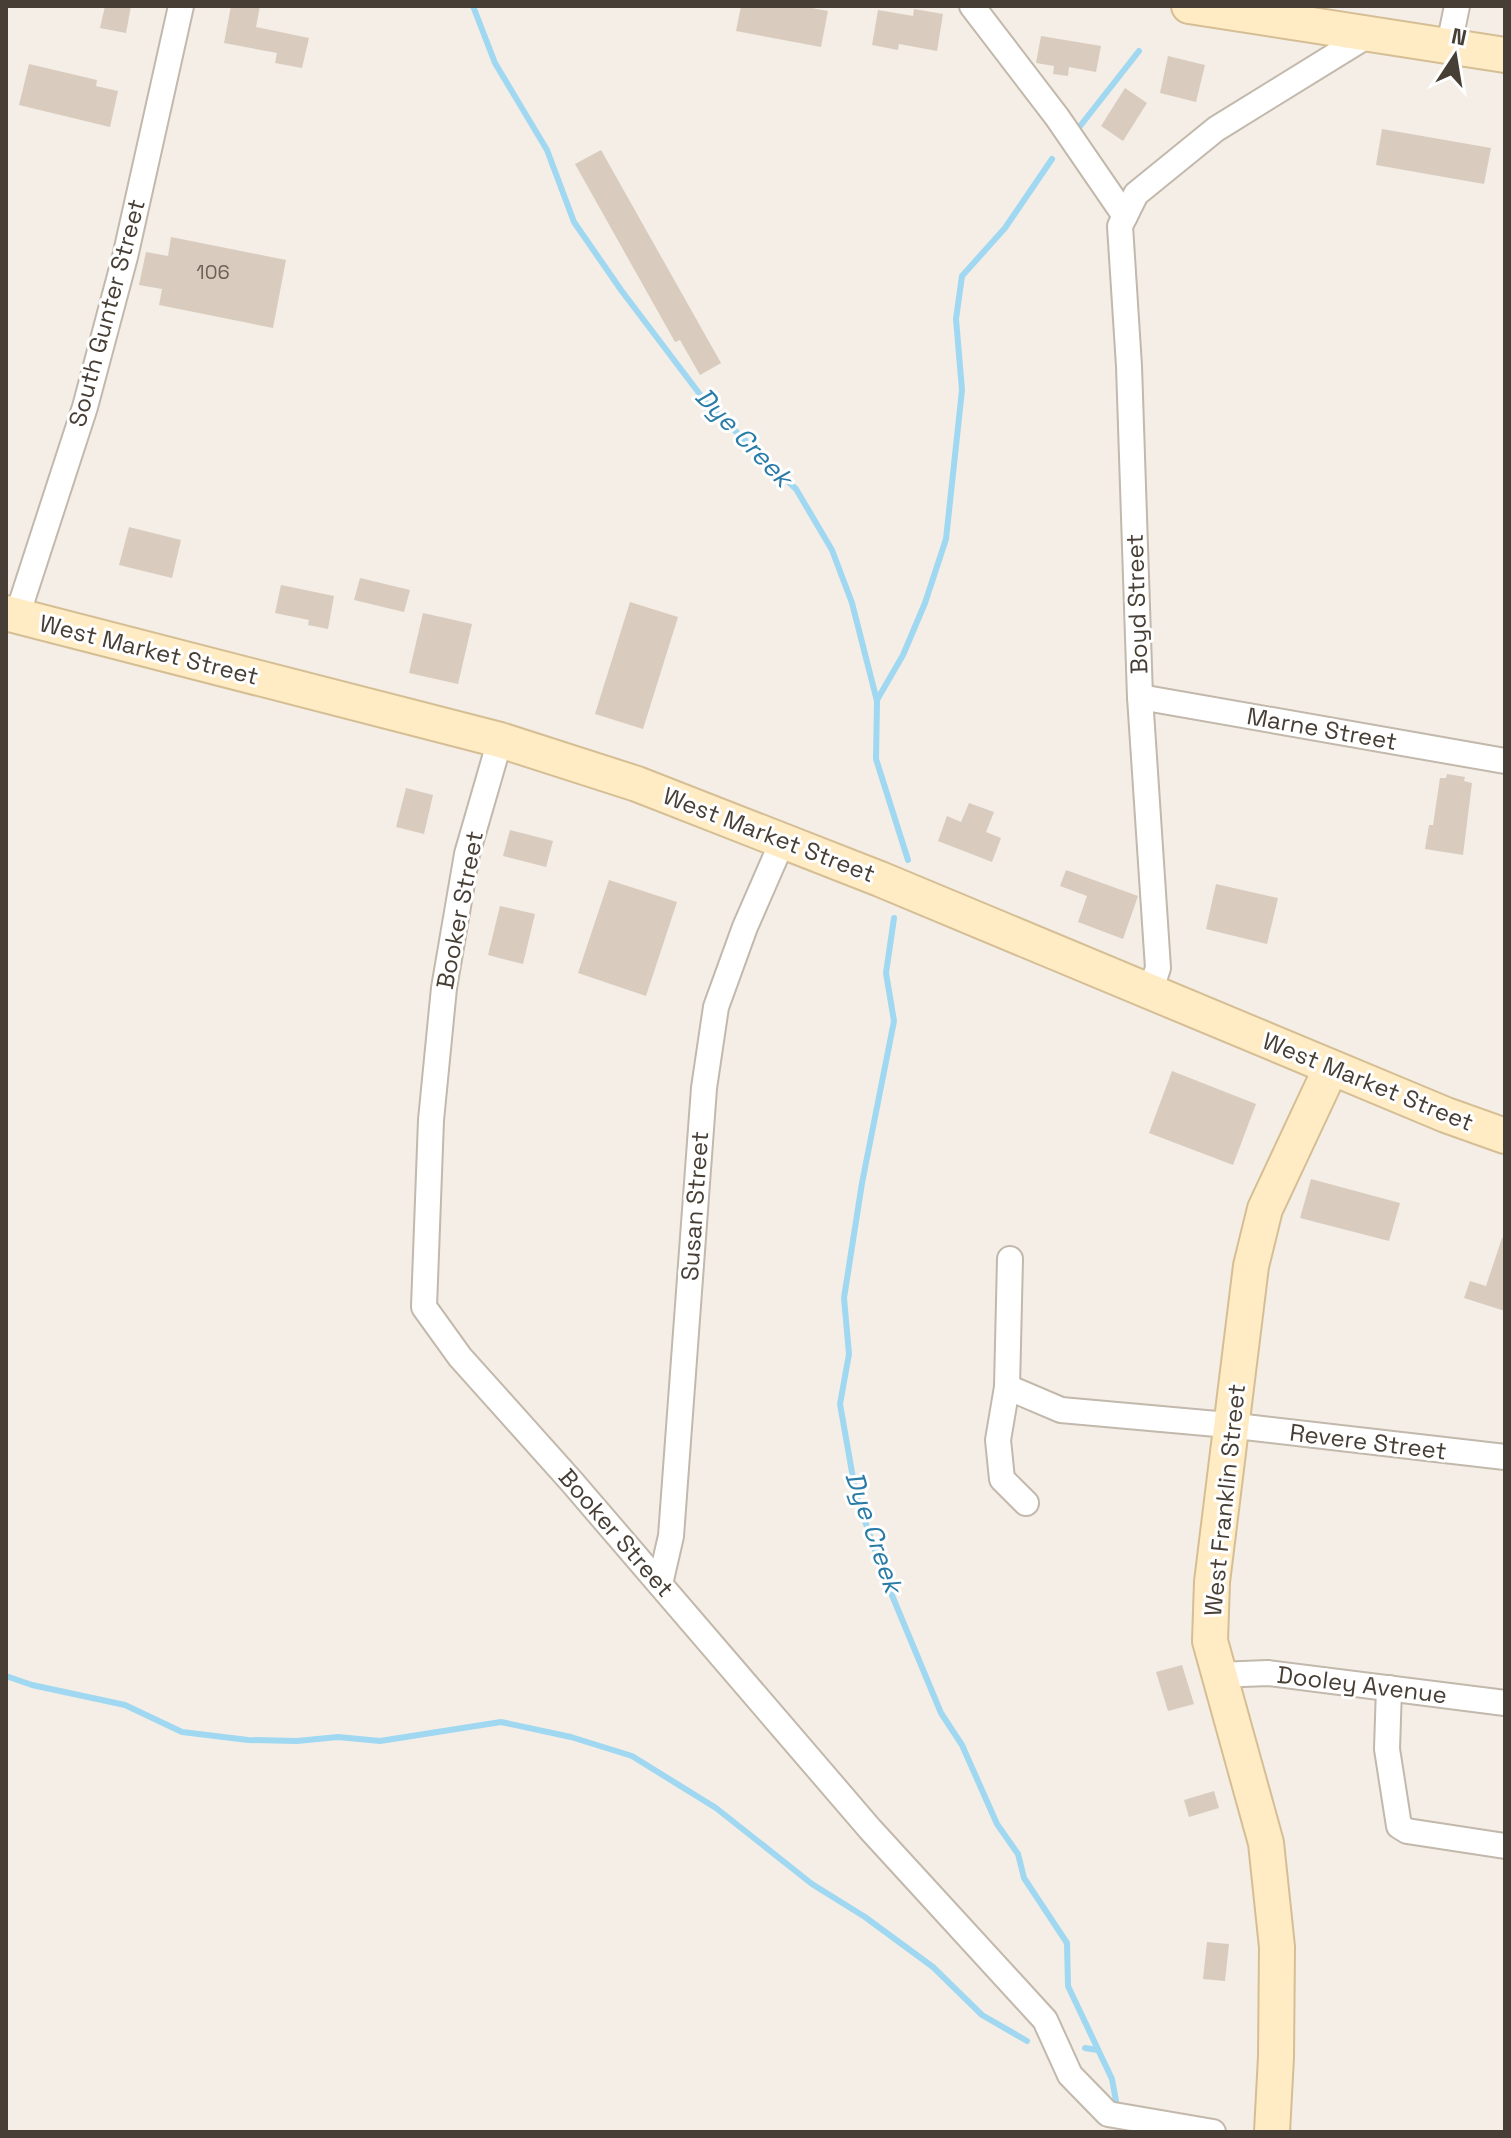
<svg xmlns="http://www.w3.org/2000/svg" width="1511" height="2138" font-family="'Space Grotesk',sans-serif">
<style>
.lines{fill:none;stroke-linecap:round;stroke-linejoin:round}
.stream{stroke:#a0d8f2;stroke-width:6}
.building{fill:#d9ccbe}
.street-casing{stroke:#c2b8ab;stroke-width:28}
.secondary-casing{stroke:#d5be94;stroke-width:38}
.street{stroke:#fff;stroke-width:24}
.secondary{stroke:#ffecc5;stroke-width:34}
.labels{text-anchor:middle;stroke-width:6;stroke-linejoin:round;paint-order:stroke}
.number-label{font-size:20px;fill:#6c6257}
.street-label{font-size:24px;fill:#473e35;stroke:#fff}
.water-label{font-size:26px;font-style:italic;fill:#287ba6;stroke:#fff}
</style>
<rect width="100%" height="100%" fill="#f4eee6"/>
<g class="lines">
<g class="stream">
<path d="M473,6l22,57 52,87 27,72 47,68 87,115 88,84 36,61 20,53 25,98 -1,58 32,101"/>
<path d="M1077,130l62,-79"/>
<path d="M877,700l26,-45 22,-52 21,-64 16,-149 -6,-71 6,-43 43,-48 47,-69"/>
<path d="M894,918l-8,55 8,48 -32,162 -18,115 5,56 -9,50 16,91 28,81 57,137 21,32 35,79 21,30 6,24 43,65 1,43 44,93 4,22"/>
<path d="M6,1676l26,9 93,20 57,27 66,8 49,1 41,-4 42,4 121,-19 70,15 61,19 84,52 96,76 53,33 68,50 49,48 45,26"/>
<path d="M1085,2048l13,2"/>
</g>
</g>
<g class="building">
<path d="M105,6h26l-5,27 -26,-5z"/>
<path d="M231,6h29l-4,21 53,11 -7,30 -27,-5 2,-10 -53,-10z"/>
<path d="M741,6h60l27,5 -7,36 -85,-16z"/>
<path d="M914,9l29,5 -6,37 -38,-7 -1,6 -26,-5 6,-35 35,6z"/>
<path d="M1041,36l60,10 -5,26 -27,-5 -1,9 -15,-2 1,-8 -18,-3z"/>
<path d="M1168,56l37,9 -9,37 -36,-9z"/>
<path d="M29,64l68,16 -1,6 22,5 -8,36 -91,-22z"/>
<path d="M1125,88l22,15 -24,38 -22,-15z"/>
<path d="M1382,129l109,19 -7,36 -108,-19z"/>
<path d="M601,150l120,213 -21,12 -20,-35 -5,2 -100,-178z"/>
<path d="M171,237l115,23 -13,68 -114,-23 3,-16 -23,-4 7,-33 22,4z"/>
<path d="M129,527l52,13 -9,38 -53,-13z"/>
<path d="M360,578l50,12 -6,22 -50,-12z"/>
<path d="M281,585l53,11 -6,33 -20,-4 1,-5 -34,-7z"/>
<path d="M630,602l48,15 -35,112 -48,-15z"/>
<path d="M423,613l49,11 -14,60 -49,-11z"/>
<path d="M1447,774l18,3 -1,4 8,2 -9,72 -38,-6 4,-24h4l7,-47h6z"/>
<path d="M406,788l27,7 -9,39 -28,-7z"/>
<path d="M969,803l25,9 -8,20 15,6 -9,24 -54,-21 9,-25 14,6z"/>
<path d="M510,830l43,11 -7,26 -43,-11z"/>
<path d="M1066,870l72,26 -15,43 -45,-17 9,-26 -27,-10z"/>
<path d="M609,880l68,22 -31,94 -68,-23z"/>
<path d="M1216,884l62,14 -11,46 -61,-15z"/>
<path d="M500,906l35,8 -12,50 -35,-9z"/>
<path d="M1172,1071l84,33 -23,61 -84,-32z"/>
<path d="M1311,1179l89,24 -11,38 -89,-23z"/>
<path d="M1502,1238h3v73l-41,-13 6,-17 16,5z"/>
<path d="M1182,1665l12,39 -26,7 -12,-39z"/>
<path d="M1214,1791l5,17 -30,9 -5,-17z"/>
<path d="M1207,1942l22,2 -4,37 -22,-2z"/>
</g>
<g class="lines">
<defs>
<g id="street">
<path d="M972,6l85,111 68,99"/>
<path d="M1449,45l8,-39"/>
<path d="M17,616l68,-209 40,-150 56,-251"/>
<path d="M1140,697l365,64"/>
<path d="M500,740l-33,114 -23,134 -13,132 -7,187 36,50 112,125 298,347 175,191 25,55 38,39 105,18"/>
<path d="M1150,992l8,-24 -18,-271 -11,-331 -9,-140 16,-32 80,-65 157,-97"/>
<path d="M1010,1259l-3,128 -9,53 4,39 24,24"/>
<path d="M1007,1387l54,23 167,15 277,32"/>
<path d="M660,1584l11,-48 33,-448 12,-81 29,-80 38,-87"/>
<path d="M1218,1675l50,-2 237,30"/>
<path d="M1389,1688l-2,61 12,77 8,5 98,15"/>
</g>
<g id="secondary">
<path d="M1189,6l316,49"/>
<path d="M6,613l494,127 137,44 243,95 566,236 59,21"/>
<path d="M1272,2132l4,-75 1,-110 -11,-104 -56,-202 2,-59 39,-316 14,-57 66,-141"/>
</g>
</defs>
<use href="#street" class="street-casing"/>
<use href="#secondary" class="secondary-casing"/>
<use href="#street" class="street"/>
<use href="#secondary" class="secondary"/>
</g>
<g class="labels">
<g class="number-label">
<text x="213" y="279">106</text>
</g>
<g class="street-label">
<text transform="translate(107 313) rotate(-75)" y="8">South Gunter Street</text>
<text transform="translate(1137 604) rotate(-92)" y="8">Boyd Street</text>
<text transform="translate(149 650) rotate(14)" y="8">West Market Street</text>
<text transform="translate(1322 729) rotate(10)" y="8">Marne Street</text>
<text transform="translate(769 835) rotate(21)" y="8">West Market Street</text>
<text transform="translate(460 910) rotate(-79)" y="8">Booker Street</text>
<text transform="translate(1368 1082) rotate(22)" y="8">West Market Street</text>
<text transform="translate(695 1206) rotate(-86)" y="8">Susan Street</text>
<text transform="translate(1368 1442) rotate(7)" y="8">Revere Street</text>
<text transform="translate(1225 1500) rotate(-84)" y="8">West Franklin Street</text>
<text transform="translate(616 1533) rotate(49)" y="8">Booker Street</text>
<text transform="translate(1362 1685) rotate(7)" y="8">Dooley Avenue</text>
</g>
<g class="water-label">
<text transform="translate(744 437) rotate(46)" y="9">Dye Creek</text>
<text transform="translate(874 1532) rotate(71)" y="9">Dye Creek</text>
</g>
</g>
<rect width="1511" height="2138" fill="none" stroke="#473e35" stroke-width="16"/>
<g transform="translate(1455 56) rotate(12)" stroke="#ffffff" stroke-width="6" paint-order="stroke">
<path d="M0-6L14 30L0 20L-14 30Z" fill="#473e35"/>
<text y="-12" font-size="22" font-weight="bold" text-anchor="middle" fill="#473e35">N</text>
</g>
</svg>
